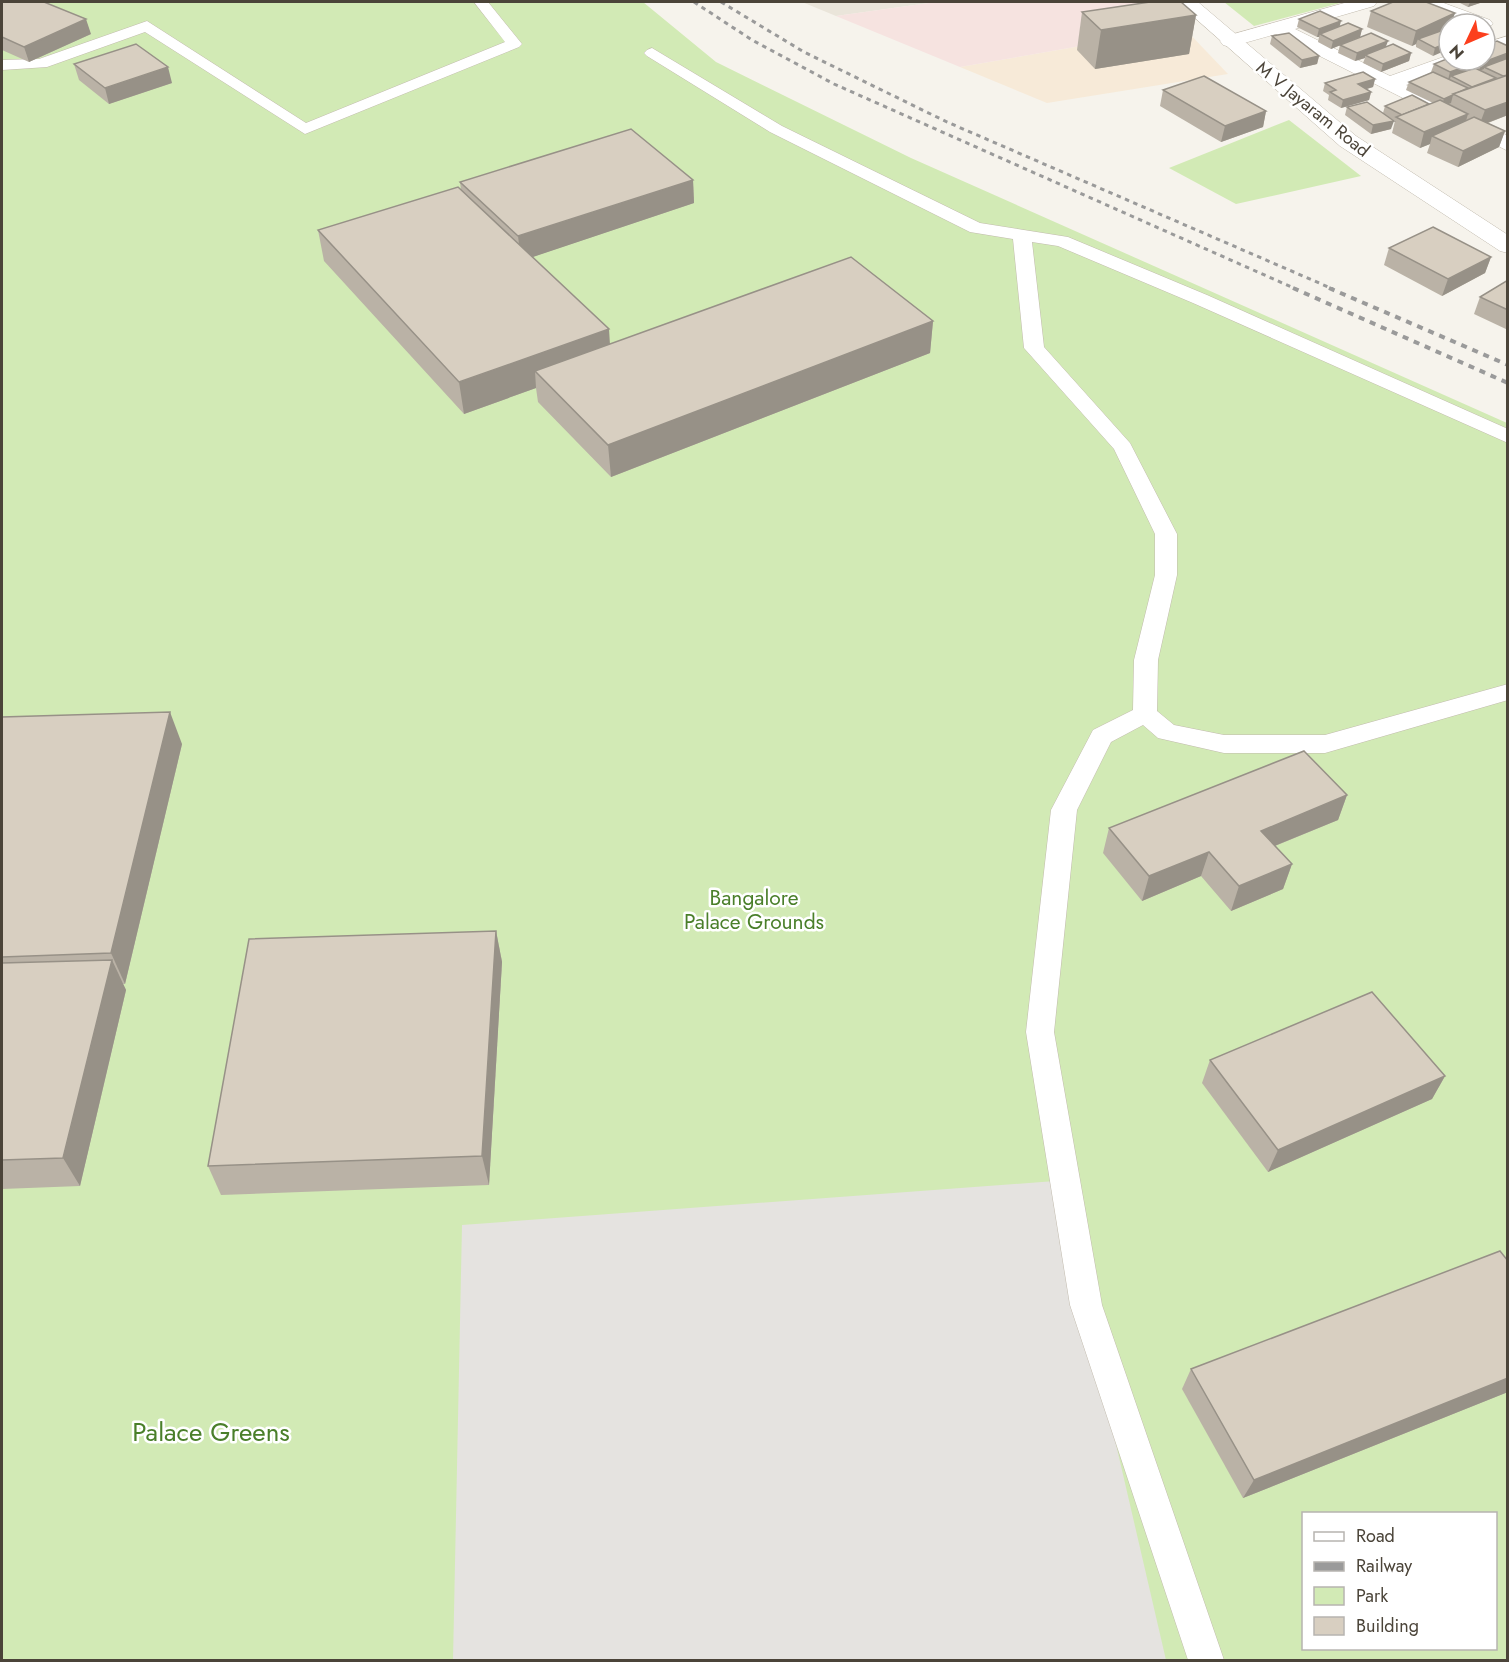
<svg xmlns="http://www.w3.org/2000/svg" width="1509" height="1662" font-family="Jost,sans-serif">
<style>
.residential{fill:#eae5da}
.commercial{fill:#f7ead8}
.medical{fill:#f6e3e0}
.green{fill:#d2eab5;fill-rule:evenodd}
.parking{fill:#e5e3e0}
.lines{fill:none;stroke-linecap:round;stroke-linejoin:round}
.service-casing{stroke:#c2bbae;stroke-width:1}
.minor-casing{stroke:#c2bbae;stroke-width:1}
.tertiary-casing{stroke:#c2bbae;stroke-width:1}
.service{fill:#fff;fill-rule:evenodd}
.minor{fill:#fff;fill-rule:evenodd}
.tertiary{fill:#fff;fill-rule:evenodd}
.rail-far1{stroke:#9a9a9a;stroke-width:3;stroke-dasharray:4.5 4.5;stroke-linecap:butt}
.rail{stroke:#9a9a9a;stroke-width:4;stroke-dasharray:6 6;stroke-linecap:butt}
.wall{fill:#bab2a6}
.shaded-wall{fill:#979187}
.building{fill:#d8cfc1;stroke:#979187;stroke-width:1.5}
.labels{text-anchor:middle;stroke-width:5;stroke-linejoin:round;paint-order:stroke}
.far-street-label{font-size:18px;fill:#4b4439;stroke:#fff}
.park-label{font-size:21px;fill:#4a7f2a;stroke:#fff}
.near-park-label{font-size:26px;fill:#4a7f2a;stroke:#fff}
</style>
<rect width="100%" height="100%" fill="#f6f3ec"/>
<path class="residential" d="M802,2h134l-100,14z"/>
<path class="commercial" d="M1184,28l44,46 -181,29 -87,-36z"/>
<path class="medical" d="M936,2h220l28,26 -224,39 -124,-51z"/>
<g class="green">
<path d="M2,2h641l73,60 195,96 596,265v1237h-1505zM1304,1514h192v134h-192z"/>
<path d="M1224,2h120l-90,24z"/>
<path d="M1289,120l72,56 -125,28 -67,-36z"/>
</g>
<path class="parking" d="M1055,1181l111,479h-713l9,-435z"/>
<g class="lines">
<defs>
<g id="service">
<path d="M474,2h14l34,42 -3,3 -214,87 -160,-102 -98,35 -45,3v-10l37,-1 108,-38 159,102 199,-81z"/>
<path d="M652,48l130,78 198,97 88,14 139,58 301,134v14l-315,-140 -135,-57 -26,-4 12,105 86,96 47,91v41l-19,85 -1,51 17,14 50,10h101l183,-51v16l-183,53h-101l-66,-15 -15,-13 -32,17 -34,68 -23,222 48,273 122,355h-36l-118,-355 -44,-273 25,-222 42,-80 40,-20 1,-50 21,-85v-41l-41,-85 -90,-101 -11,-109 -43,-7 -200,-100 -123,-76 -3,-3 3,-3z"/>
</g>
<g id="minor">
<path d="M1348,2h29l-3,4 -79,23 95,47 59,-21v5h16l-3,4 -56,21 102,51v15l-232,-117 -46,13 -7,-2 -3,-4 3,-4z"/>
<path d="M1416,2h25l49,18 3,4 -8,5v-5h-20l-47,-18z"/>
<path d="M1508,36v13l-23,7v-13z"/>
</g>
<path id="tertiary" d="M1177,2h21l158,134 152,99v18l-8,-2 -160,-105z"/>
</defs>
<use href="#service" class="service-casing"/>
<use href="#minor" class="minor-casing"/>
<use href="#tertiary" class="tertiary-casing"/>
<use href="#service" class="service"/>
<use href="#minor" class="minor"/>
<use href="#tertiary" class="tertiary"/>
<g class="rail-far1">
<path d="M694,2l58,38 82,44 462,205"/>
<path d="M721,2l83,50 143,70 386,167"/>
</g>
<g class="rail">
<path d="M1293,288l215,95"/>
<path d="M1329,288l179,77"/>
</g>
</g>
<g class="wall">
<path d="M2,2l89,32 -62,28 -27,-12z"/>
<path d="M1458,2h25l-15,5z"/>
<path d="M1371,11l84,2 -4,11h-2l-16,32 -17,-9v-3l-4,2 -45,-19z"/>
<path d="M1082,12l114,3 -7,39 -94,15 -18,-19z"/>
<path d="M1299,19l41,7 22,3 -2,8 -29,12 -13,-7 1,-5h-2l-20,-10z"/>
<path d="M1272,36l47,20 -2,8 -17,4 -30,-24z"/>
<path d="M1497,41l11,74 -20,8 17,8 -6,16 -41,20 -31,-14 3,-9 -10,4 -28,-15 3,-12 -7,-4 3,12 -20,5 -26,-19 2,-8 36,6 2,-7 44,-2 4,-1 -27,-13 3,-8 23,-10h-1l3,-8 15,-4h36z"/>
<path d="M1340,45l46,2 25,6 -2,8 -28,11 -18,-9 2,-5 -10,3 -17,-8z"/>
<path d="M74,64l98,19 -63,21 -30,-24z"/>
<path d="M1375,79l-2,8 -6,2 4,3 -2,8 -28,8 -13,-8 1,-5 -6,-4 2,-8z"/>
<path d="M1163,90l103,21 -3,16 -42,15 -61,-36z"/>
<path d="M693,180l1,23 -162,54 78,87 323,-23 -3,32 -319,124 -73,-75 -2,-14 -72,26 -140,-153 -6,-31 143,-40 -1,-8z"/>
<path d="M1389,248l102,9 -6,16 -43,23 -58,-31z"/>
<path d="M1508,280v50l-34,-16 6,-17z"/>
<path d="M2,717l180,27 -57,240h-2l3,6 -46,196 -78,3z"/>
<path d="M1347,795l-9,25 -63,26 17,18 -9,25 -52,22 -30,-35 -59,25 -39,-48 6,-25z"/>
<path d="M496,931l6,31 -13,223 -268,10 -13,-29z"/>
<path d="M1210,1060l235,16 -13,23 -164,73 -66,-89z"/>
<path d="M1508,1261v131l-265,106 -61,-109 9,-20z"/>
</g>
<g class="shaded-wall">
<path d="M1470,2h13l-15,5z"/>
<path d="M1455,13l-4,11h-2v5l-31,10 -2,5 -4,2 4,-15z"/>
<path d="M1196,15l-7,39 -94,15 6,-39z"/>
<path d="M86,19l5,15 -62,28 -5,-15z"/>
<path d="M1341,21l-2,8 -19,5 -1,3h-2l2,-8z"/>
<path d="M1362,29l-2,8 -29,12 2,-8z"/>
<path d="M1388,41l-3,8 -20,6v3l-10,3 2,-8z"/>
<path d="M1449,42v7l-16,7 2,-8z"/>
<path d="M1411,53l-2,8 -28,11 2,-8z"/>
<path d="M1508,53v7l-24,7v2l-5,2 2,-8z"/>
<path d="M1319,56l-2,8 -17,4 2,-8z"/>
<path d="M1475,63l-3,8 -21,5 -1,3 -2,1 2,-8z"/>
<path d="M168,67l4,16 -63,21 -4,-16z"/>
<path d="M1375,79l-2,8 -17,5 2,-8z"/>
<path d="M1371,92l-2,8 -28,8 2,-8z"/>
<path d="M1453,95l-2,8 -10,4 3,-8z"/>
<path d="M1508,102v13l-29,11 6,-16z"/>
<path d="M1266,111l-3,16 -42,15 4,-16z"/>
<path d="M1468,114l-5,17 -31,5 -2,8 -10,4 4,-16z"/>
<path d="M1394,121l-3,8 -20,5 2,-9z"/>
<path d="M1505,131l-6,16 -41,20 5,-16z"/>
<path d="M693,180l1,23 -173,58 -3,-25z"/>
<path d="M1491,257l-6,16 -43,23 6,-17z"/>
<path d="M933,321l-3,32 -319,124 -3,-32z"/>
<path d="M609,329l2,32 -76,10 1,17 -72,26 -5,-32z"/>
<path d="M170,712l12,32 -57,240 -14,-31z"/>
<path d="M1347,795l-9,25 -86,35 9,-24z"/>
<path d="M1209,852l-8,24 -59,25 7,-25z"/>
<path d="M1292,864l-9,25 -52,22 8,-25z"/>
<path d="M496,931l6,31 -13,223 -7,-29z"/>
<path d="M112,960l14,30 -46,196 -17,-28z"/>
<path d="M1445,1076l-13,23 -164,73 10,-22z"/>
<path d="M1508,1378v14l-265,106 11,-18z"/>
</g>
<g class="building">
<path d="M2,2h42l42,17 -62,28 -22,-10z"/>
<path d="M1150,2h31l15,13 -95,15 -19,-18z"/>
<path d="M1393,2h33l29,11 -39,18 -45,-20z"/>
<path d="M1320,11l21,10 -22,8 -20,-10z"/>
<path d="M1348,23l14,6 -29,12 -13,-7z"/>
<path d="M1449,28v14l-14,6 -17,-9z"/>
<path d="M1289,33l30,23 -17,4 -30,-24z"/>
<path d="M1371,33l17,8 -31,12 -17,-8z"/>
<path d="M1497,41l11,5v7l-27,10 -5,-3h9v-15z"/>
<path d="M136,44l32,23 -63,21 -31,-24z"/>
<path d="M1393,44l18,9 -28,11 -18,-9z"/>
<path d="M1449,58v2h19l7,3 -25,9 -16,-8z"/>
<path d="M1508,58v17l-5,1 -19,-9z"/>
<path d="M1475,68l21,10 -24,9 -21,-11z"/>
<path d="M1363,72l12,7 -17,5 13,8 -28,8 -13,-8 6,-2 -11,-7z"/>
<path d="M1433,72l35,16 -24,11 -35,-17z"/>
<path d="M1508,75v27l-23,8 -32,-16z"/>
<path d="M1204,76l62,35 -41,15 -62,-36z"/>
<path d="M1412,95l17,9 -27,11 -17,-9z"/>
<path d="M1440,100l28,14 -44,18 -28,-15z"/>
<path d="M1367,102l27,19 -21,4 -26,-18z"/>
<path d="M1474,117l31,14 -42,20 -31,-15z"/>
<path d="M631,129l62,51 -175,56 -58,-54z"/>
<path d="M458,187l151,142 -150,53 -141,-152z"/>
<path d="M1433,227l58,30 -43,22 -59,-31z"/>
<path d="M851,257l82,64 -325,124 -73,-74z"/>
<path d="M1508,280v30l-28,-13z"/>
<path d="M170,712l-59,241 -109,4v-240z"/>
<path d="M1304,751l43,44 -86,36 31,33 -53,22 -30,-34 -60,24 -40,-48z"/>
<path d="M496,931l-14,225 -274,10 41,-227z"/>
<path d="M112,960l-49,198 -61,2v-197z"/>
<path d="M1372,992l73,84 -167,74 -68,-90z"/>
<path d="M1500,1251l8,10v117l-254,102 -63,-111z"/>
</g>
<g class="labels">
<g class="far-street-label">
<text transform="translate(1313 109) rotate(39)" y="6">M V Jayaram Road</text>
</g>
<g class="park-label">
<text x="754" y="905">Bangalore<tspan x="754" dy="24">Palace Grounds</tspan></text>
</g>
<g class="near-park-label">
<text x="211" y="1441">Palace Greens</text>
</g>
</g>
<rect width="1509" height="1662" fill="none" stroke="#4b4439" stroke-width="6"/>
<rect x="1302" y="1512" width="195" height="138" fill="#ffffff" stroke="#b7b4b0" stroke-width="1.5"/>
<rect x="1314" y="1532" width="30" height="9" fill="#ffffff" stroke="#b7b4b0" stroke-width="1.5"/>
<text x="1356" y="1542" font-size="18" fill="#4b4439">Road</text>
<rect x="1314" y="1562" width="30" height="9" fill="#9a9a9a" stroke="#b7b4b0" stroke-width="1.5"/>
<text x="1356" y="1572" font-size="18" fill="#4b4439">Railway</text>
<rect x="1314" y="1587" width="30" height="18" fill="#d2eab5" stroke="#b7b4b0" stroke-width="1.5"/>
<text x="1356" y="1602" font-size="18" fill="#4b4439">Park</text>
<rect x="1314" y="1617" width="30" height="18" fill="#d8cfc1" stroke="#b7b4b0" stroke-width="1.5"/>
<text x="1356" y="1632" font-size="18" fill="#4b4439">Building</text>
<g transform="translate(1467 42) rotate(226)"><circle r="28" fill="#ffffff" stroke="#b7b4b0" stroke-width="1.5"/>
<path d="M0-4.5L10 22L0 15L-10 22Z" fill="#fc3f1d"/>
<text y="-9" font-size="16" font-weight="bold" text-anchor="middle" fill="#4b4439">N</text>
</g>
</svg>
